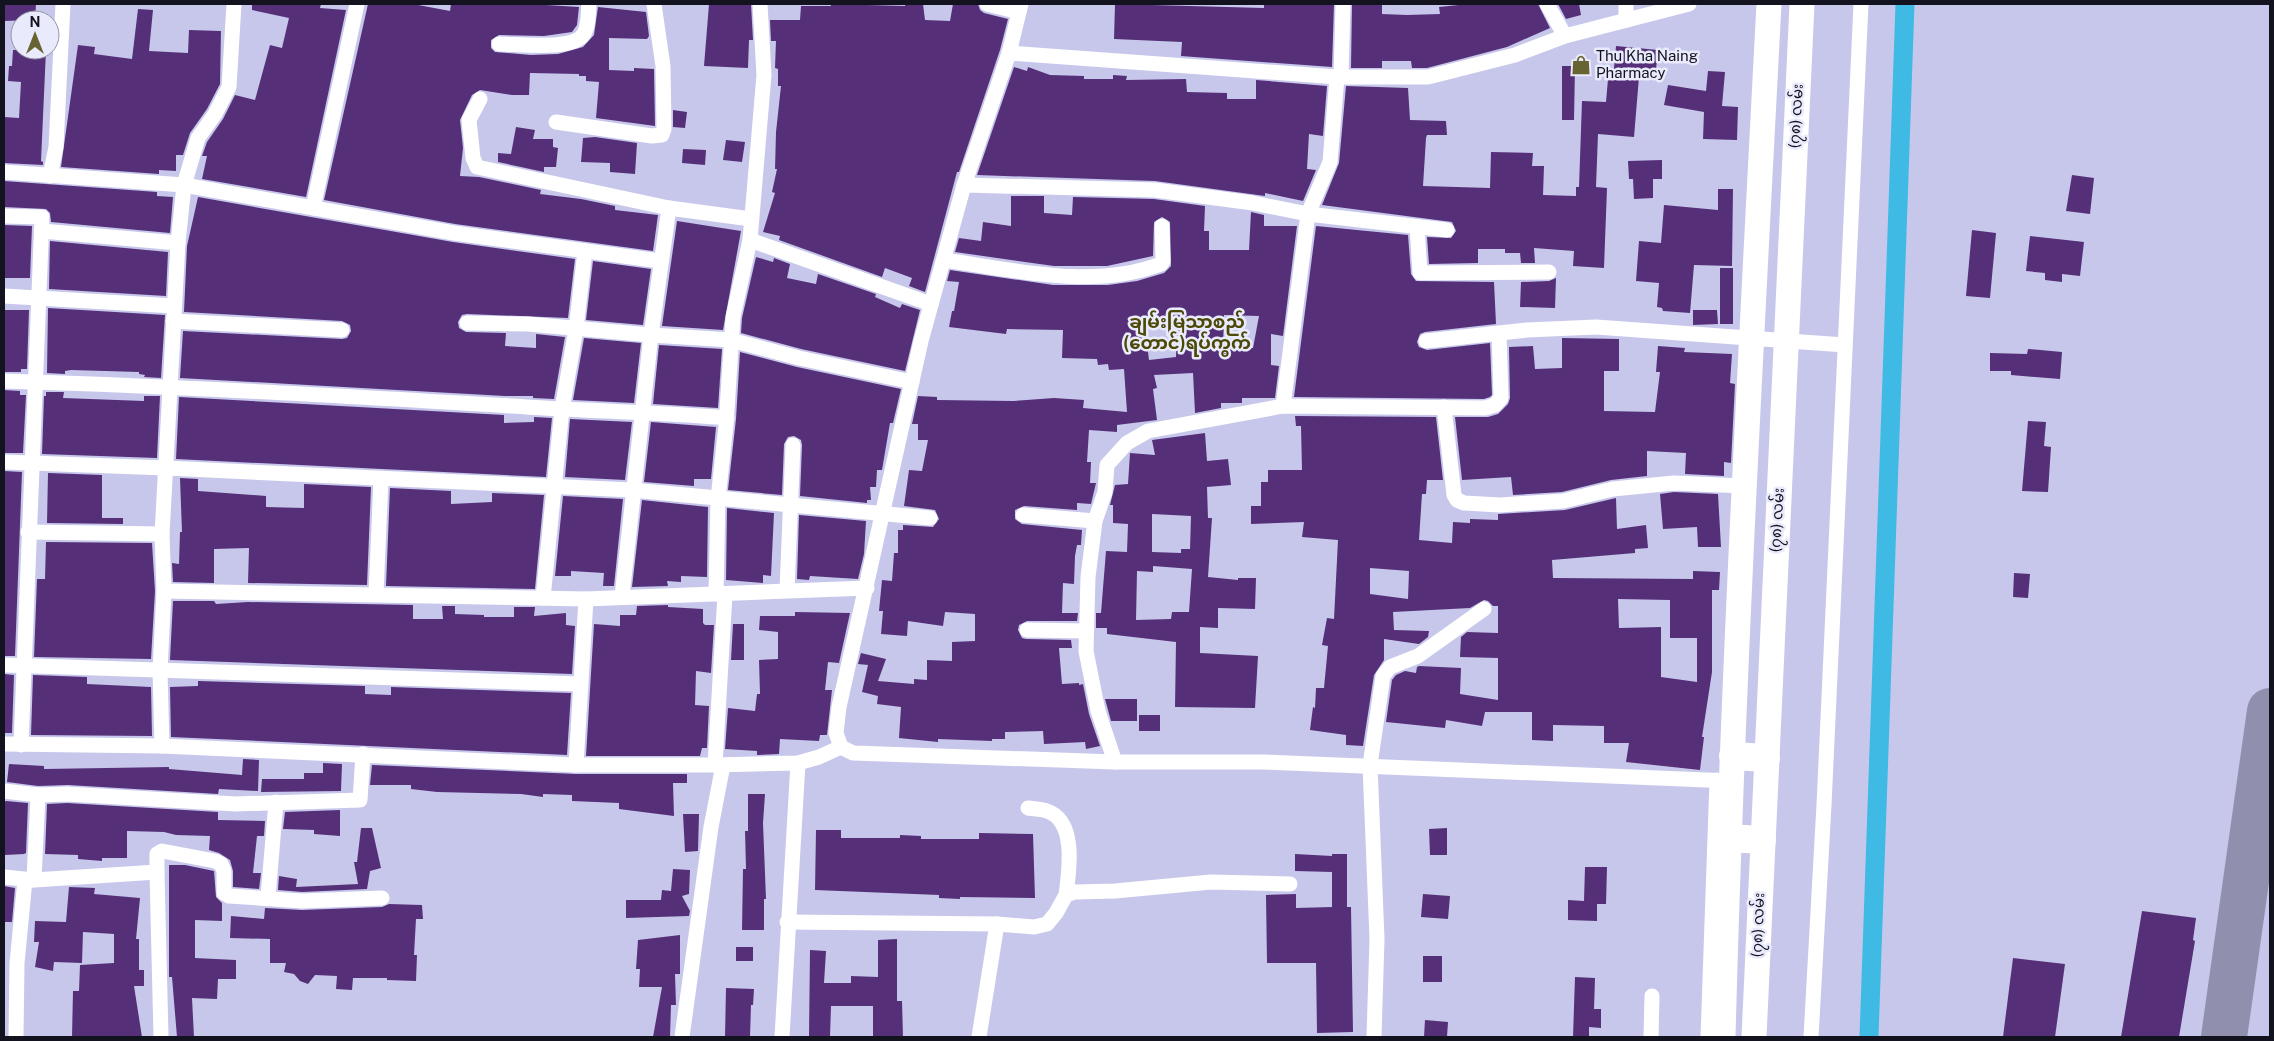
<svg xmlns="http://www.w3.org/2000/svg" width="2274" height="1041" font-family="'Public Sans','Noto Sans Myanmar',sans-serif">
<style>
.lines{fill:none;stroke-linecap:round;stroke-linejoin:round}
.canal{stroke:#3fbae4;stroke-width:19}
.taxiway{stroke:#9090ae;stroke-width:46}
.building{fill:#553078;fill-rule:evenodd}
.street{stroke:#fff;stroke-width:15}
.primary{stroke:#fff;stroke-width:25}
.highway{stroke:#fff;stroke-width:28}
.labels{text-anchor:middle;stroke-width:5;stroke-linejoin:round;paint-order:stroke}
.poi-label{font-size:15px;fill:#13121f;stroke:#eaeafd;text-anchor:start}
.street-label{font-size:15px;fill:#13121f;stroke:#eaeafd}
.quarter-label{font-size:18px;font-weight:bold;fill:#4c4806;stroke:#eaeafd}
</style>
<rect width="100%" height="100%" fill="#c7c7ec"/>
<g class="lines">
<path class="canal" d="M1869,1037l36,-1033"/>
<path class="taxiway" d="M2224,1037l46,-326"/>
</g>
<g class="building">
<path d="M4,4h32l-1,16 -31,1z"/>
<path d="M252,4h69l-1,4 26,2 -40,187 -104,-18 5,-23h-5l5,-14 16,-23 12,-24 20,5 15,-55 12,3 7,-30 -37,-8z"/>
<path d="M368,4h45l37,7 1,-7h79l49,3 -2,18 -5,7 -28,4 -45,-1 -8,5v8l4,4 36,3 27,-1 25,-7 11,-12 4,-28 48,5 3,24 -2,3 -38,-1v32l25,1v-3l20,1 1,57 -59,-8 3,-36 -13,-1v-5h-7v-2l-49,-1 -1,22h-17l-32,-5 -8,5 -12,25 3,28 -3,28 19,1 62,13 -1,4 41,5 34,7v4l43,5 -5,36 -198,-27 -131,-24z"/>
<path d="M709,4h42l2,36h-4l-1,28 -44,-2z"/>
<path d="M831,4l74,2v-2h18l2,16 25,1 3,-17h25l2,6 4,3 24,6 -8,31 -41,122h-2l-32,120 -16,-6 3,-8 -27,-10 -3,9 -103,-37 1,-4 -17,-4 12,-39 -3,-1 5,-23h-2l1,-37 5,-46h-3v-17l-3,-1 1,-27h-5l-1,-21h30l1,-14h30z"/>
<path d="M1115,4l149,4v-4h70l-2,63 -151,-11 1,-14 -68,-3z"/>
<path d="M1352,4h30v10l25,1 33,-1 -1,-7 29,-3h70l12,24 -43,19 -80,21h-15l-1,-7h-29v7h-31z"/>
<path d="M1558,4h21l2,11 -15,4z"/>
<path d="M138,9l15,1 -4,41 39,2 1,-23 32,1 -1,53 -13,25 -17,24 -7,22h-7v16l-17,-1v4l-98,-7 17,-122 17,2 -1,7 38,5z"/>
<path d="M1616,46l42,4 -3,29 -16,-2 -5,60 -36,-3 -2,53 11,1 -3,80 -31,-2 1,-15 -40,-3 1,15h-14l-1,-10h-15v-4h-27v14l-49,1 -2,-27 24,1 5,-7 -4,-9 -130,-17 17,-42 7,-77 62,2 2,32 36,1 1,14h-20l-1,3 -3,48 67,2 1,-36 42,1 -1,13h12l-1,29 33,1v-9h3l3,-86 24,1 2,-23 5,1z"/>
<path d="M13,50h33l-5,111 2,1v3l-39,-2v-46l15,1 2,-36 -13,-1 1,-15h3z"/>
<path d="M1562,66h13l-1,54h-12z"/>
<path d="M1014,67l13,4 1,-4 22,8 34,1v3h29v-4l14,1 -1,4 60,-1 1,13 40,1v6h29v-19l71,6 -4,50 -14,-2 -2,35 9,1 -13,31 -38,-8v3l-110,-15 -178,-6z"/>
<path d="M1708,71l17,1 -3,34 16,1 -1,33 -34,-1 1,-27 -40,-7 4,-20 38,6z"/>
<path d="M673,110l14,2 -2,16 -12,-1z"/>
<path d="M516,127l19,3 -2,9h20v8l5,1 -2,19h-12v5l-46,-10v-9l13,1z"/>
<path d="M595,137l42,6 -2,31 -25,-2v-9l-29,-1 2,-24z"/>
<path d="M726,140l19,2 -3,20 -19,-2z"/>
<path d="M683,149l23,1 -1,15 -23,-2z"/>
<path d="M1662,160v19h-9v19l-19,1 -1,-20h-4l-1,-18z"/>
<path d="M2072,175l22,3 -4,36 -24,-3z"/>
<path d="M4,181l153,11v4l16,1 -3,36 -119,-11 -1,-9 -4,-4 -42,-2z"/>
<path d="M1718,189h15l-1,77 -38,-1 -4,48 -27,-2 -1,-3 -5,-1 2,-24 -23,-2 3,-40 22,2 3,-38 54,5z"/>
<path d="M1011,196h33v17l28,2 1,-18 81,2 51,7 -1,25h5v19h40l2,-38 13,3v11h33l-14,110 -12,-2v31l8,1 -4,32h-33v5h-21v5l-26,5 -2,-40 -39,2 3,13 -4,1 4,31 -40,5v7l-28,-2 -2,32h4l-1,21h6l-5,21 -14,-1v7l-53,-4 -9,4v9l7,5 60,6 -1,15h-4l-2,11 -1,28 -11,-1 -1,30h16l-1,8h-50l-8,4 -1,5 4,8 4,1 45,1 1,8h-13l3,36 17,-1v2l4,-1 6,30 11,32 -14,3 -1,-7 -41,2 -1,-13 -38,1v7h-13v2l-54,-2v3l-39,-4 2,-31 -24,-3 1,-8 -16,-4 6,-27 -10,-1 3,-11 25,6 -8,22 36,3v-5l13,1v-20l25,1v-19l23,-1v-27l-30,-2 -2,14 -35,-5 -1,15 -26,-2 2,-23h-4l3,-31 10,1 2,-28h4v-23h5v-5l30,2 6,-8 -4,-9 -31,-4 5,-36 13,1 6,-31h-10v-16h-6l6,-28 19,1v3l76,1 41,-3 30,2 -1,8 44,4 -3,-43 -15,1 -1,-6 -10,1 -1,-6 -35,-1 1,-28 -56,-1 -1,5 -57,-7 3,-16h2l5,-29 -12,-1 3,-11 103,15h55l29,-4 27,-8 7,-7 -1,-44 -8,-5 -8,5 -1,34 -46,10h-53l-99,-14 4,-14 22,3 2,-19 28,4zM1224,315l35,1 -6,32h-30zM1177,318l-1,39 -27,3 -5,-40z"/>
<path d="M198,197l255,45 122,17 -7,59 -101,-4 -5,1 -4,7 1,6 7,4 40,1 -1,13 31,2v-14l29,3 -11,62 -21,-1v-2h-28l-325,-18 3,-47 159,8 5,-1 4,-7 -1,-6 -8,-4 -158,-9 3,-66z"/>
<path d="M677,221l64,10 -18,99 -61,-4z"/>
<path d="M4,225l28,1 -2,52h-26z"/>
<path d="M1316,226l92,9 3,39 5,7 78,1 2,42 -71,8 -5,2 -3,8 2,5 8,3 63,-7 2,52 -2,2 -6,2 -190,-2z"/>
<path d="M1972,230l24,3 -6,65 -24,-2z"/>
<path d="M2030,236l54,6 -4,34 -18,-2v8l-17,-2v-7l-19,-2z"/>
<path d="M50,241l118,11 -2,44 -117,-7z"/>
<path d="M756,257l17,5 1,-4 16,6 -3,14 29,6 2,-10 58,20 -1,3 25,11 2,-4 18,6 -15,61 -104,-22 -60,-16 1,-15z"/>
<path d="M593,261l58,8 -8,56 -57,-5z"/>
<rect x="1720" y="268" width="13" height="56"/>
<path d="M1556,278l-1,30 -35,-1 1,-25 28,-1z"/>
<path d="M48,308l117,7 -4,63 -17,-1 1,-2 -6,-1v-2l-68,-2 -6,1v3l-18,-1z"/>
<path d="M4,310h25l-2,59h-6v3h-17z"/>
<path d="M1693,310h24l1,14 -25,1z"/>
<path d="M584,338l57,5 -7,60 -61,-3z"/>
<path d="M1562,338l57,1v32h-15v40l51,1 5,-40h-4l2,-26 27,2 -1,4 48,2 -2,29 5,1 -4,79 -7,-1v14l-39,-2 1,-21 -39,-2v25l-36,4 -49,12 -49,3 -2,-18 -49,3 -7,-63h33l10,-3 10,-10 2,-6 -1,-51 24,-1 2,23 27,-1z"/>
<path d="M659,345l63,4 -4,59 -65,-4z"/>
<path d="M2028,349l34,3 -2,27 -49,-4v-4h-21v-18l37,1z"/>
<path d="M740,352l57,15 104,22 -8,34h-3l-8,47h-5l-1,17h-6l1,13h-4v3l-67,-7 2,-51 -1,-5 -7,-4 -6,1 -4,7 -2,51 -54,-5 8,-71z"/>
<path d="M4,390l16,1v4h6l-3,58h-19z"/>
<path d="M46,392h18l-1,6 81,3v-5h16l-3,62 -115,-4 2,-58h2z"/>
<path d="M179,397l325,18v8l30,-1v-5l18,1 -6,59 -370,-18z"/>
<path d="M1295,416l141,1 7,63h-16l-1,14h-4l-3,46 33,3 1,-21 17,1v-4l28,1v-6l67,-4 51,-12 1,31 29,-4 2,23 -13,1v4l-83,7 1,18 140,1v-8l27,1 -1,18h-7v82l-10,65h2l-4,33 -74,-8 3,-19h-25v-17l-51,-1v16l-21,-1v-28h-47l-3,14 -36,-6 -1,8 -59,-6 6,-42 4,-5 9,-4 11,2 1,-6 2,-1 42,2 -1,26 38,6v-42l-38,-1 1,-20 6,-5 31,1v-27h-5l-5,-5 -4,-1 -14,8 -77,4 1,18 35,1 -1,6 -9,7 -35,-5v21l-10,15 -11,71 -17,-1v-10l-36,-5 3,-23 2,1 1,-20h8l4,-42 -6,-1 5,-27 7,1 4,-79 -36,-3 2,-15 -53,2v-18h10v-24h7v-12h34l-1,-44h-5zM1370,568l39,3 -1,28 -38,-5zM1618,599l52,1v38h27v44l-36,-5v-50l-42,1z"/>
<path d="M570,419l62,3 -7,58 -60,-3z"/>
<path d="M2028,421l18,1 -2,24 7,1 -3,45 -26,-1z"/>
<path d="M651,422l65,5 -5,52h-17v7l-50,-4z"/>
<path d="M1205,433l2,28 21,-2 3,26 -24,2 1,31h4l-4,59 30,3v-2h18l-1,31 -37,-1v20l-18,-1v26l58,3 -3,52 -80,-1 1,-65 -69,-8v-6h-11v-15h5l5,-62 21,1 1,-28 -15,-1v-18h-3l5,-20 13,-1 2,-31 25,2 -3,-15zM1152,514l39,2 -1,33h-9v4l-29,-1zM1153,566l39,3 -3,43h-17l-1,7 -35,1 1,-49 16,1z"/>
<path d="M4,471l18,1 -7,184h-11z"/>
<path d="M48,473l54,2v43h21v6l-76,-1z"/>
<path d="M180,478l18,1v12l68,5v11l38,1v-24l67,3 -4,98 -119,-2 1,-35 -35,1v34l-41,-1 -1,-19 7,1 1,-32h2z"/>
<path d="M390,488l61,3v13l41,-2v-9l52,2 -9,94 -149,-3z"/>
<path d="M1674,492l44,2 3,53h-23l-1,-20 -34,2 -3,-35z"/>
<path d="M563,496l60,3 -9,87h-11l1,-13 -33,-2v5h-16z"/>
<path d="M642,500l66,7 -1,70 -26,-1v6l-14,-1 1,5 -36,1z"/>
<path d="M727,508l47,5 -3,63 -8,-1v8l-37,-3z"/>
<path d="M799,515l67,6 -2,33 -6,25 -48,-3 -1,4 -12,-1z"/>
<path d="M46,542l106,1 3,48 -4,68 -117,-2 3,-78h8z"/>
<path d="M2014,573l16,1 -2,24 -15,-1z"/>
<path d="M173,601h41l2,3 32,-2 165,3v14h30l-1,-13h13v8l29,1v2h30v-10h21l-1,9 32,-3v12l9,1 -3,48 -402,-14z"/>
<path d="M668,605v2l35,2v14l2,2h9l-3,48 -15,-2 -1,34 14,1 -2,42h-5l-2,8h-114l8,-132 26,2v-11h16l1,-9z"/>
<path d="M795,612l55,1 -11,50 -11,-1 -3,28h7l-5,45h-7l-1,6 -39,-2 -1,15 -22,1v-4l-32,-2 3,-41 27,3 2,-17h3l-1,-34 19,-1v-27l-19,-2 1,-14h35z"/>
<path d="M733,624h11v36h-13z"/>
<path d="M4,674l10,1 -2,58h-8z"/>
<path d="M33,675l54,2v7l64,3 1,49 -121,-1z"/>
<path d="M198,681l167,5v8l26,1v-8l180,6 -4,62 -396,-18 -1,-50 28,-1z"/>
<path d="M1105,699h32v22h-26z"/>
<rect x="1139" y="715" width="21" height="16"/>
<path d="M243,759l16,1 -1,31 -39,-2 -1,5 -150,-9 -30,1 -31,-4 2,-18 35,2v3l125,-2v2l73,6z"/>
<path d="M323,763l19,1 -1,27 -80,1 1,-13h42v-6h19z"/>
<path d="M372,765l204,9h111v9h-14l1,33 -55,-7v-6l-47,-2v-6l-29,-1v3l-22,-3 -84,-2 -26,-3v-4h-41z"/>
<path d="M748,794h17l-2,29 3,76h-2v31h-22l1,-61h3l-1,-38h3z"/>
<path d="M6,801l22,2 -2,50 -2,1 -19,1 -1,-53z"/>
<path d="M67,803l151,9v8l47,1 -1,15h-7l-4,37h8l-2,16 -26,-2v-16l-3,-11 -11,-7 -10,-3 1,-14 -34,-1 -12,-3 -37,-1v27h-25v3l-24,-2v-4l-33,-1 2,-50z"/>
<path d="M340,810v26l-26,-2v-4l-31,-1 2,-17z"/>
<path d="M683,814h16l-1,37 -13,1z"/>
<path d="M361,828h11l9,40 -11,3 -3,18 -65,3 -24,-2 1,-14 18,3 -1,8 62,-3 -4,-22h3z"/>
<path d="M1447,828v27h-17l-1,-26z"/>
<path d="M816,830h25v8h59v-3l21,1v3h58v-6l54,1 2,64 -75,-1v2l-21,-1v-3l-124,-5z"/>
<path d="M1295,854l37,2v-2h15v53h4l2,125 -36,1 -1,-70h-49l-1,-68 30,-1v14l36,-1v-35l-37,-1z"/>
<path d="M169,865h16l29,6 2,26 6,6v18l-27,-1v38l41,2v19h-18l-1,20 -25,-1 2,39h-17l-5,-60h-3z"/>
<path d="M1585,867h22l-1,37h-9v17l-29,-1v-20l16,1z"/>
<path d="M673,869l17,1 -1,24 -7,2 8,15 -1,5 -63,2v-18h35l1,-10 9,1z"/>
<path d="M4,886l11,2 -3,34h-8z"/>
<path d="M69,887l26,1 -1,6 46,4 -4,41h3v31h5v16h-10l8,51h-70l1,-46h6l1,-26 34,-2v-29l-31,-2 -1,31 -28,-1 -1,9 -18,-4 4,-25h-5l1,-21 31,1z"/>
<path d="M1423,894l27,2 -2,23 -27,-2z"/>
<path d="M389,904l33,1 1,14h-7l-2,36h3l-1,26 -29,-1v-2h-34l-1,12 -16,-1 1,-13 -22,-1 -7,9 -8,-3 -6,-7 -10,-2 2,-9h-16v-24l-40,-1 1,-22 33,3 1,-11 37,2 80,-3z"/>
<path d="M2142,911l54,7 -3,22 2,1 -16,96h-58z"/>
<path d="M680,935v39h-5l1,31h-5l-1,32h-17l9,-50h-23l1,-18h-4l2,-29z"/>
<path d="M897,939v62h5l1,36h-30v-31h-42l-1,31h-21l1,-87 16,1 -2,32h27v-7l27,1v-37z"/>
<rect x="736" y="947" width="17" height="14"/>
<rect x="1423" y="956" width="19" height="26"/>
<path d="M2013,958l52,6 -10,73h-52z"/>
<path d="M1575,977l20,1 -1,31h7v19l-12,-1v10h-16z"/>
<path d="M726,988l28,1 -1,16h-2l-1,32h-25z"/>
<path d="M1425,1020l23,2 -1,15h-23z"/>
</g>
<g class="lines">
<g class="street">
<path d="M987,4l32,8"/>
<path d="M1021,4l-12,49 -45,132 -43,156 -82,366 -3,26 5,14 12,6 262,9h148l468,19"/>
<path d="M1547,4l18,32"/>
<path d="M1626,20v-16"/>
<path d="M499,44c19,0 73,7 84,-9 6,-8 5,-22 6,-31"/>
<path d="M1009,53l328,24h91l87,-22 50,-19 124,-32"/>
<path d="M1341,77l2,-73"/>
<path d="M480,99l-11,21 4,38 4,9 192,41 82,11"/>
<path d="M556,122l96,14 10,-1 2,-6 -1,-63 -9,-62"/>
<path d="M4,172l180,13 270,48 206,28"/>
<path d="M50,176l6,-29 7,-143"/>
<path d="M964,185l191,5 98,13 55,11 139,16"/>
<path d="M313,208l44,-204"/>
<path d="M4,216l38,1 -21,528"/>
<path d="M1417,227l3,46 129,-1"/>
<path d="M42,231l136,12"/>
<path d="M750,240l181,64"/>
<path d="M944,260c71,10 148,30 217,4l2,-3 -1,-35"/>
<path d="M4,296l170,10"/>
<path d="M173,321l169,9"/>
<path d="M467,323l61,1 123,11 80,5 68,18 113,24"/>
<path d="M1426,341l101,-11 69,-3 249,18"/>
<path d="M4,381c170,5 339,15 508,25 72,5 143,6 215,12"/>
<path d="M1283,406l25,-192 22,-52 7,-85"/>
<path d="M1444,407l10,88 3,5 7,3 36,2 63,-4 50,-12 61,-6 70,3"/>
<path d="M4,462l162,6 466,22 298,28"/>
<path d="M1023,515l72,6"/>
<path d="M28,532l134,2"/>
<path d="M787,590l6,-145"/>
<path d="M164,591l422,8 281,-11"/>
<path d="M376,594l5,-115"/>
<path d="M716,594l2,-95 8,-74 7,-108 17,-77 14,-165 -4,-71"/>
<path d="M622,596l29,-261 18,-127"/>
<path d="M543,598l19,-189 14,-80 9,-78"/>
<path d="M1027,630l59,1"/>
<path d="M4,665l576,19"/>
<path d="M4,744l158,2 414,19h139l83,-2 21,-6 22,-10"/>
<path d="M162,746l-2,-76 4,-79 -2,-57 16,-291 6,-58 14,-47 17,-24 14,-27 5,-83"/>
<path d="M1115,762l-17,-51 -12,-60 2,-74 7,-56 10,-29 2,-27 20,-22 21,-12 135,-25 202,2 10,-3 6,-7 -2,-65"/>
<path d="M576,765l10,-166"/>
<path d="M715,765l10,-171"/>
<path d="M4,791l34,4 29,-1 169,10 124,-4 3,-46"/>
<path d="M1028,808c6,1 13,1 19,3 30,10 22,60 19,84"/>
<path d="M157,872l4,165"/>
<path d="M4,877l30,3 123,-8v-18l5,-3 53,10 6,3 3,7v22l5,3 73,5 80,-3"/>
<path d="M34,880l4,-85"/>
<path d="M268,897l8,-95"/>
<path d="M787,922l210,2 37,3 13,-3 9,-11 10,-18 9,-3 40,-1 96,-9 79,2"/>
<path d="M16,1037l1,-74 8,-83"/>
<path d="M682,1037l29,-210 12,-62"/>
<path d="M782,1037l16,-274"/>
<path d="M979,1037l18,-113"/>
<path d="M1374,1037l3,-98 -7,-174 13,-89 7,-9 28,-11 66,-47"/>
<path d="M1651,1037l1,-41"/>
<path d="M1708,1037l9,-257"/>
<path d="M1811,1037l13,-232 37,-801"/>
</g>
<g class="primary">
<path d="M1723,1037c9,-345 28,-689 46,-1033"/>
<path d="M1754,1037l48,-1033"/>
</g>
<g class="highway">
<path d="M1733,756l33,2"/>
<path d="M1728,838l34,2"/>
</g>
</g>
<defs>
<symbol id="shop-bare" viewBox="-9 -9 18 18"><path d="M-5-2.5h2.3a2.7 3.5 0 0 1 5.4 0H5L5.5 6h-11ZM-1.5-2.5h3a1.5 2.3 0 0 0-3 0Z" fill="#686431" stroke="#eaeafd" stroke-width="2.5" paint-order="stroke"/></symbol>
</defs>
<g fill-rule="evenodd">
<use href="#shop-bare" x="1567" y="51" width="28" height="28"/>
</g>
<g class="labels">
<g class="poi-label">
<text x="1596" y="61">Thu Kha Naing<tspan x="1596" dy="17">Pharmacy</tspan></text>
</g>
<g class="street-label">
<text transform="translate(1796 116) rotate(-87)" y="5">(၇၈) လမ်း</text>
<text transform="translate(1777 520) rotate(-87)" y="5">(၇၈) လမ်း</text>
<text transform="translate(1758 925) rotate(-88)" y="5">(၇၈) လမ်း</text>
</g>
<g class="quarter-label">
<text x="1187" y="328">ချမ်းမြသာစည်<tspan x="1187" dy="21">(တောင်)ရပ်ကွက်</tspan></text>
</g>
</g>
<rect width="2274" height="1041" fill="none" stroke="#13121f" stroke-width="10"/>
<g transform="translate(35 35)"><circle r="24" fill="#eaeafd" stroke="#9494a4"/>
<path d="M0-4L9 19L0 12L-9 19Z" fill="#686431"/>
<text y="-8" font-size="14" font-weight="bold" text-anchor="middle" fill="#13121f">N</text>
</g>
</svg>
